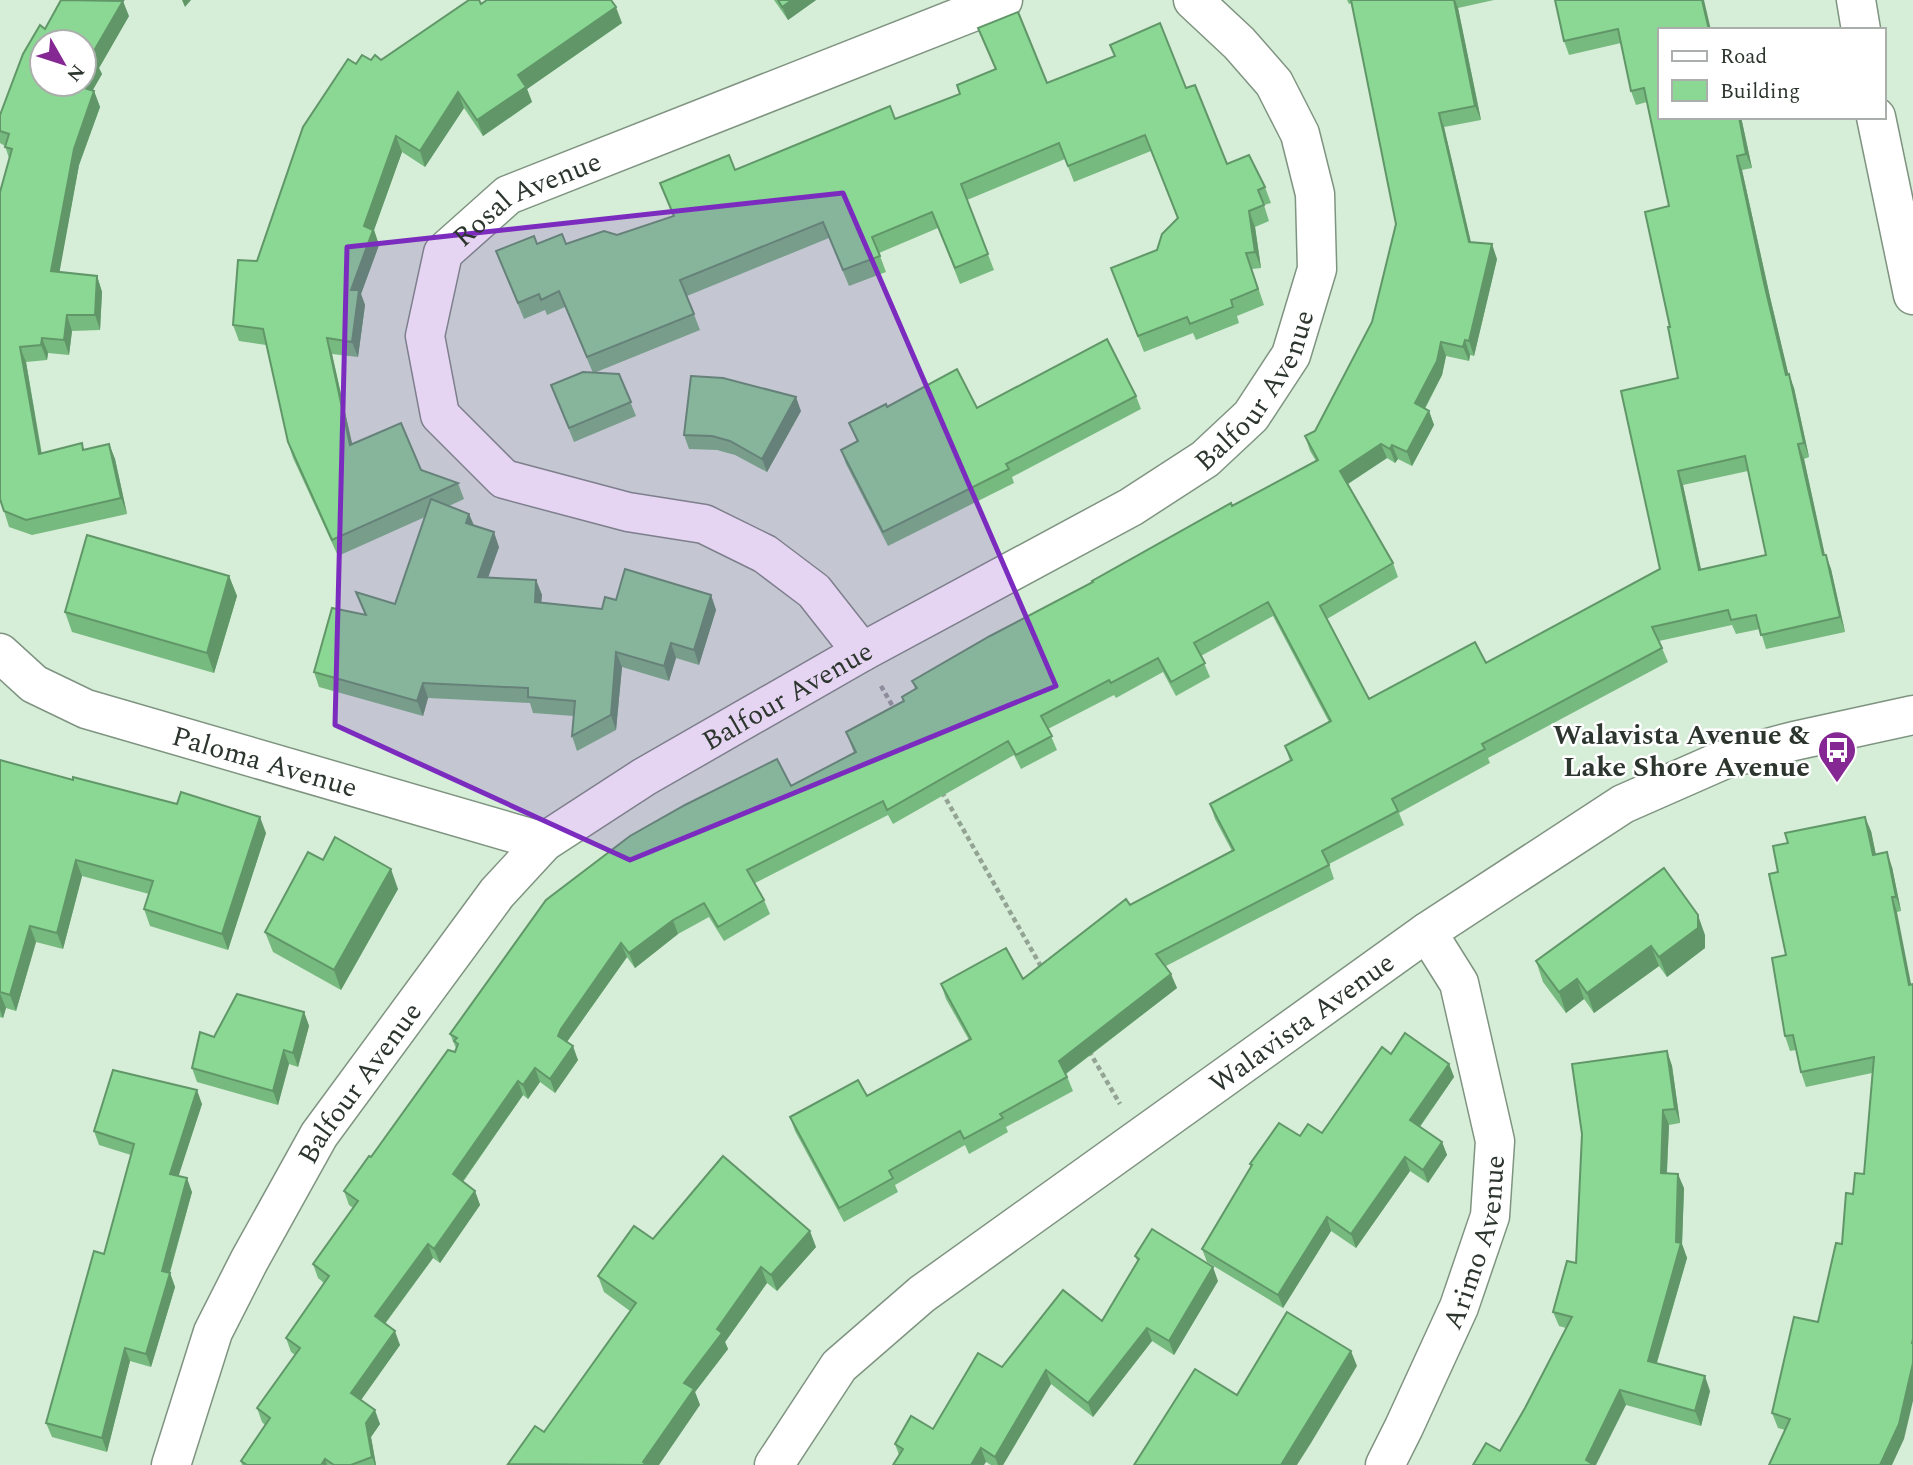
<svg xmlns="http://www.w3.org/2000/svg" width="1913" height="1465" font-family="Spectral,serif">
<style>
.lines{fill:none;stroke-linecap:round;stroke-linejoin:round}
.minor-casing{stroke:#7f9480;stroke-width:41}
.tertiary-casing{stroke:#7f9480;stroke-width:41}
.path{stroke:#93a494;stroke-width:4.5;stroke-dasharray:5 3.5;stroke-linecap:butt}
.minor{stroke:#fff;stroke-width:38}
.tertiary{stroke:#fff;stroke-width:38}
.wall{fill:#77ba7f;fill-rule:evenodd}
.shaded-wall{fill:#619768}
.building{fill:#8ad894;stroke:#619768;stroke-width:2;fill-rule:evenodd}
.marked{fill:#7b2cbf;fill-opacity:0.2;stroke:#7b2cbf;stroke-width:5;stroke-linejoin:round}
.labels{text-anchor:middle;stroke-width:5;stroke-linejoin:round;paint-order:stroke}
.street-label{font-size:28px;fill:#2d362e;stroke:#fff}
.poi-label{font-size:28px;font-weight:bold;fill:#2d362e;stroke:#fff;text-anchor:end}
</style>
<rect width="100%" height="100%" fill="#d6edd8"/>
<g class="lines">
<defs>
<g id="minor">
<path id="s1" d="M862,652l-48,-61 -49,-37 -61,-30 -76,-12 -124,-33 -64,-64 -15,-79 18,-83 65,-58 495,-195"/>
<path id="s2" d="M0,653l34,31 52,25 458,133"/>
<path id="s3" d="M171,1465l42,-133 36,-71 70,-126 178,-242 47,-51 100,-65 218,-125 269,-145 74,-48 46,-43 40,-61 26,-86 -2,-75 -15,-60 -26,-51 -35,-40 -46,-43"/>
<path id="s4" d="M774,1465l65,-99 83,-72 505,-362 196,-128 100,-44 71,-19 119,-26"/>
<path id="s5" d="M1385,1465l19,-38 55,-120 31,-91 5,-75 -36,-158 -32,-51"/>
</g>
<g id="tertiary">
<path d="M1856,0l5,30"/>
<path d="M1876,117l37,178"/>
</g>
</defs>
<use href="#minor" class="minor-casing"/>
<use href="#tertiary" class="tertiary-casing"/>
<g class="path">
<path d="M881,686l15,26"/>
<path d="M942,792l101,178"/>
<path d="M1089,1051l31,53"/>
</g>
<use href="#minor" class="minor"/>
<use href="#tertiary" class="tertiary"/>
</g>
<g class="wall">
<path d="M774,0h42l-28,20z"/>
<path d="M1347,0h147l-36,8 23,112 -37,7 27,115 26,17 -23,97 -4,-1 -1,6 -23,-5 -4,19 -17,34 4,2 5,14 -22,41 -14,-7 -3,4 -8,-5 -39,26 45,79 5,14 -71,42 42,80 117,-36 174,-94 18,-191 -8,-51 -1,-121 -22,-104 -11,3 -5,-14 -10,-48 -52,12 -5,-14 140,-41 -45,117h82l11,51 -10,2 28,127 18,77 6,14 15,69 -5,2 21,96 6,14 14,63 -79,17 -6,-20 -24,5 -4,-9 -73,16 9,21 -180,96 2,5 -91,50 5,12 -75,39 5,15 -168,87 11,22 -111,86 7,17 -67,36 2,5 -39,22 -4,-9 -70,40 3,7 -54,30 -49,-91 -5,-14 77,-21 102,-56 -23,-41 -5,-15 82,-5 107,-74 102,-54 -17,-32 -5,-15 80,-43 -5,-15 44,-24 -56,-106 -72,40 9,21 -34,19 -13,-24 -47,26 -2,-3 -66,34 9,21 -36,19 -7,-14 -121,69 -5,-9 -133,68 9,17 6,14 -46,27 -15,-24 -31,17 -43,34 -8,-11 -60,85 11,18 -23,33 -15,-11 -12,17 -5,-4 -60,87 12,9 5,14 -40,58 -7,-5 -48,66 15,21 -39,55 19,24 -9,13 5,28h-134l-1,-4 24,-36 -3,-3 -5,-14 38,-53 -4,-3 -5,-14 38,-55 -6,-5 -5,-14 40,-56 -4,-3 -5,-14 111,-139 1,-4 -6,-14 341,-248 63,-33 -8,-21 57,-31 -1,-4 13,-8 -3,-8 320,-175 84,-45 -6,-10 -5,-15 10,-5 57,-109 24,-98 -44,-221 -3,1zM1748,471l18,84 -65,14 -18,-84z"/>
<path d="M481,4l141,19 -95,66 5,13 -49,34 -19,-28 -39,59 -23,-15 -28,78 5,15 -18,49 4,11 -7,52 -26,-3 20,90 69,26 37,13 6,16 -15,7 20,8 5,11 25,22 -11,30 48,3 6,15 -1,7 61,7 14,-9 95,-5 5,15 -17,55 -23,-7 -7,23 -47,-14 -6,63 -39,21 -5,-15 2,-20 -41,-3 -3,-10 -102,-5 -5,18 -104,-29 -5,-15 51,-57 -9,-23 39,12 30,-87 -87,39 -45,-98 -5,-16 -22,-97 -27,-4 -6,-16 24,-64 99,-197 25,-4z"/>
<path d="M129,16l-30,52 3,6 -10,17h2l6,16 -21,58 -20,107 38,4 5,16 -2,38 -28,1 -3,24 -21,-2 -1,7 -21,2 16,92 43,-4 24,-6 6,15 12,55 -95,21 -23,-8 -5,-16 5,-353 -4,-12 -5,-3v-28l45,-86z"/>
<path d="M978,28l69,55 139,5 41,76 38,23 6,16 -7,2 5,16 -14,6 6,41 -9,1 12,36 -27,11 2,7 -43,17 -3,-7 -49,19 -27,-68 40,-34 20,-32 -26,-67 -77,31 -9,-23 -98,41 27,70 -34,14 -22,-56 -59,25 7,19 -37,14 -20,-48 -142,58 13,34 -106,43 25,1 17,42 -62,26 -23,-57 42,-12 -28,-66 -18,8 -2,-5 -21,9 -28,-68 41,-7h29l51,-9 56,-19 -13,-33 75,-13 160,-51 65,-25 35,-25z"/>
<path d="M1136,396l5,13 -129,68 2,6 -126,63 -42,-82 -5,-14 16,-8 -8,-19 38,-16 90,1z"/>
<path d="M801,411l-34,61 -32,-17 -18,-5 -28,-1 -5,-14z"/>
<path d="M229,576l8,20 -23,77 -142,-41 -7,-20z"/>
<path d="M0,760l266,73 -38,117 -78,-24 -6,-17 5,-15 -67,-18 -19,73 -27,-7 -20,69 -10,-3 -3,10 -3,-1z"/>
<path d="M1871,831l5,24 16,12 9,44 -4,1 7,527 -119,-9 -7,-2 -6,-15 46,-91 24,-78 11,-50 11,-20 8,-101 -66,14 -5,-15 -5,-22 -6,1 -5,-15 1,-81 -8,-83z"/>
<path d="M323,860l75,29 -57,101 -68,-38 -8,-20z"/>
<path d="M1705,935v13l-38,29 -8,-11 -65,47 -10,-14 -18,14 -23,-31 -7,-21z"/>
<path d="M304,1012l5,14 -11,41 -9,-3 -11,41 -81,-23 -5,-14 22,-31z"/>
<path d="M1667,1051l5,15 8,57 -11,2 -2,48 17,15 -2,56 5,14 -30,105 53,28 -9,35 -75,-21 -126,46 25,-43 41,-80 -7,-2 -6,-14 23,-49z"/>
<path d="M1391,1054l58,10 5,13 -34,50 22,15 5,13 -19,28 -18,-12 -54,77 -25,-17 -48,77 -76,-46 -5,-13 49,-82 -1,-3 50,-28 22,-3z"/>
<path d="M202,1104l-24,72 14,16 -22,81 5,14 -24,80 -21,-6 -23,91 -55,-15 -6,-14 58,-169 27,-99 -32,-10 -5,-14z"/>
<path d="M653,1239l163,8 -39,44 -10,-8 -42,59 3,7 -33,43 5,13 -156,27 86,-121 -26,-19 -6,-16z"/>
<path d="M1135,1256l83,25 -44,74 -22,-14 -59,76 -42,-33 -48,81h-12l-5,-3 -87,-7 -4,-11 38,-15 69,-62 100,-46 36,-59z"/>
</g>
<g class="shaded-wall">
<path d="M182,0h9l-6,7z"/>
<path d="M792,0h24l-28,20 -6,-13z"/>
<path d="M1454,0h1l3,8 23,112 -6,-14z"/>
<path d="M1702,0h2l7,30h-2z"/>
<path d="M123,1l6,15 -30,52 3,6 -16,28 -5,-15 1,-3h2v-4l7,-24z"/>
<path d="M616,7l6,16 -95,66 5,13 -49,34 -6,-16 41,-45z"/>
<path d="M94,91l6,16 -21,58 -22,121 -6,-15 23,-122z"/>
<path d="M458,92l6,16 -39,59 -5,-16z"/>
<path d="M1439,113l5,14 30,129 -5,-14z"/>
<path d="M1739,117h2l11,51 -6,-14z"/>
<path d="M396,136l6,16 -28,78 5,15 -18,49 4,11 -7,52 -6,-15 -1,-52 13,-64z"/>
<path d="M1737,156l5,14 28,127 22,92 -6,-14 -22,-92z"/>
<path d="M1249,211l6,16 6,41 -6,-16z"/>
<path d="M1492,244l5,15 -23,97 -5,-15z"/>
<path d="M97,276l5,16 -2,38 -5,-15z"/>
<path d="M67,315l5,16 -3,24 -5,-15z"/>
<path d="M42,338l6,15 -1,7 -6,-15z"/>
<path d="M327,338l5,16 24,107 -6,-16z"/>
<path d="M1465,340l5,15 -1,6 -6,-14z"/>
<path d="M1441,342l5,14 -4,19 -22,42 -5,-14z"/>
<path d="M20,347l6,15 18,108 -5,-16z"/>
<path d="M1789,374l5,14 15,69 -5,-14z"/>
<path d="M796,397l5,14 -34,61 -5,-13z"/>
<path d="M1429,411l5,14 -22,41 -5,-14z"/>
<path d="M109,444l6,15 12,55 -6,-16z"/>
<path d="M1381,444l6,14 -41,27 -6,-14z"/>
<path d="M1798,444l6,15 24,111 -5,-15z"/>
<path d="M1392,445l6,14 -3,4 -5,-14z"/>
<path d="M1678,471l5,14 21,99 -5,-14z"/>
<path d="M469,514l6,15 -9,-6z"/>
<path d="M494,532l5,15 -16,45 -5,-15z"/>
<path d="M1826,555l5,14 14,63 -5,-15z"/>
<path d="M229,576l8,20 -23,77 -7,-20z"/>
<path d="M536,580l6,15 -2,22 -5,-15z"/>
<path d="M711,595l5,15 -17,55 -5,-15z"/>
<path d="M671,643l5,15 -7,23 -5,-15z"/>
<path d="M616,652l6,15 -6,63 -5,-15z"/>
<path d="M423,683l5,15 -5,18 -6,-15z"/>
<path d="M260,817l6,16 -38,117 -6,-16z"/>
<path d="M1865,817l6,14 8,39 -6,-15z"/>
<path d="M1887,852l5,15 9,44 -5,-14z"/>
<path d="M76,860l6,16 -19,73 -6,-16z"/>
<path d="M391,869l7,20 -57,101 -7,-20z"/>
<path d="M1892,897l5,15 16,82 -4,-9z"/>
<path d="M1698,915l7,20v13l-38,29 -8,-20z"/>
<path d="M673,920l5,14 -43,34 -6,-15z"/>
<path d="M30,926l6,16 -20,69 -6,-16z"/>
<path d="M621,943l6,14 -61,86 -8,-7 3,-7z"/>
<path d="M1651,946l8,20 -65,47 -7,-20z"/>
<path d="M1171,974l6,14 -113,87 -5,-14z"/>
<path d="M1577,979l7,20 -18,14 -7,-21z"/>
<path d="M0,993l6,15 -3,10 -3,-8z"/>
<path d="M304,1012l5,14 -11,41 -5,-14z"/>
<path d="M573,1046l5,14 -23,33 -5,-14z"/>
<path d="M284,1050l5,14 -11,41 -5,-14z"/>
<path d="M1667,1051l5,15 8,57 -5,-14z"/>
<path d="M1449,1064l5,13 -39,56 -5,-13z"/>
<path d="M535,1068l5,14 -12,17 -5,-14z"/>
<path d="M518,1081l5,14 -65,93 -5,-14z"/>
<path d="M197,1090l5,14 -27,83 -5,-13z"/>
<path d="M1663,1110l6,15 -3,63 -5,-15z"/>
<path d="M1442,1142l5,13 -19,28 -5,-13z"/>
<path d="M1405,1157l5,14 -54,77 -5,-14z"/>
<path d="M1678,1174l6,14 -2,56 5,14 -34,117 -5,-14 28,-119z"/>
<path d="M187,1178l5,14 -24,86 2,-5 5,14 -24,80 -5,-13 16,-83z"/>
<path d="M475,1191l5,14 -40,58 -6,-14z"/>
<path d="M1327,1217l4,14 -48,77 -5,-13z"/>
<path d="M810,1231l6,16 -39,44 -6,-16z"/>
<path d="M428,1244l5,14 -53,72 -5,-14z"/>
<path d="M761,1267l6,16 -42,59 3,7 -33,43 5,13 -41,60h-15l-1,-3 41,-79 33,-54z"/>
<path d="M1213,1267l5,14 -44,74 -5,-14z"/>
<path d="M1147,1328l5,13 -59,76 -5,-14z"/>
<path d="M395,1331l5,14 -44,62 -5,-14z"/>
<path d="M125,1348l5,13 -23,91 -5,-14z"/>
<path d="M1351,1351l6,15 -46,77 -14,22h-16z"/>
<path d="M1913,1363v38l-9,38 -12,26h-12z"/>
<path d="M1046,1370l5,14 -48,81h-5l-3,-8z"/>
<path d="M1705,1376l5,15 -9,35 -6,-15z"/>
<path d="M1620,1390l6,15 -30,60h-9l-1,-5z"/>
<path d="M375,1410l5,14 -9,13 5,28h-1l-3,-8 -6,-34z"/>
<path d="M981,1448l5,14 -2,3h-13z"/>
<path d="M325,1459l2,6h-6z"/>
</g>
<g class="building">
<path d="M61,0l62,1 -32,55 5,3 -12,21v-38h-42v42h40l-1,3 13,4 -20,58 -23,122 46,5 -2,39h-28l-3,25 -22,-2 -1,7 -21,2 19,107 43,-11 1,7 26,-6 12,54 -95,22 -22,-9 -4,-12v-307l12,-43 -7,-2 4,-13 -9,-3v-16l23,-61 17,-29 5,4z"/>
<path d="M469,0h10l2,4 6,-4h124l5,7 -98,68 8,12 -49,33 -19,-28 -38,59 -24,-15 -32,90 9,4 -22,60h8l-7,52 -25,-4 23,107 51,-22 20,47 37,13 -126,57 -44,-98 -25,-113 -30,-4 5,-65 19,1 46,-134 45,-68 8,5 6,-9 9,5 4,-5 6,5z"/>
<path d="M778,0h14l-10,7z"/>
<path d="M1351,0h103l21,106 -36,7 30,129 23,2 -23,97 -4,-1 -2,7 -22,-5 -4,19 -22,42 14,8 -22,41 -15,-7 -2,4 -9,-5 -41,27 53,92 -73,43 49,93 106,-57 11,21 174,-94 -39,-178 57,-13 -10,-51h2l-25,-115 24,-6 -25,-118 -13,3 -13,-62 -54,12 -9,-41h147l7,30h-50v87h80l7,37 -9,2 27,127 22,92 3,-1 15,69 -6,1 25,111h3l14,62 -79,18 -5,-20 -25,5 -3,-10 -76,17 10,21 -180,96 3,5 -93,50 6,12 -76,40 7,14 -173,89 15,20 -112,87 8,16 -67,37 3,4 -39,21 -4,-8 -71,40 4,7 -54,30 -49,-91 68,-37 9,16 104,-57 -30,-55 65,-36 17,31 103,-80 4,6 104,-55 -24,-46 82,-44 -7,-14 46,-25 -63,-119 -74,41 11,20 -34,19 -13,-24 -47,25 -2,-3 -68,36 11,20 -36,19 -8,-14 -121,69 -4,-9 -136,69 17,30 -46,27 -14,-24 -31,17 -44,33 -8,-10 -60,86 -3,7 15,10 -23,33 -15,-11 -12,17 -5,-4 -65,93 22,17 -41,58 -6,-5 -53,72 20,15 -44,62 24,17 -9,13 6,34 -21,8h-17l-9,-6 -4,6h-74l-6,-4 29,-43 -13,-10 43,-60 -14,-10 43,-62 -16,-12 45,-63 -14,-10 25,-35 2,1 77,-107 7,2 3,-8 -4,-3 3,-3 -7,-4 96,-134 84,-64 55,-31 92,-46 14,27 65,-34 -10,-20 58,-31 -2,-4 15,-9 -5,-7 78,-45 103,-54 -1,-1 139,-78 1,3 86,-46 -13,-24 10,-5 57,-109 24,-98zM1745,456l21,99 -67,15 -21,-99z"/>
<path d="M1018,12l29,71 68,-27 -5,-11 50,-22 26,65 9,-3 32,79 22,-9 16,32 -7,3 6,15 -15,6 6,41 -9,1 12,36 -27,11 2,7 -43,17 -3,-7 -49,19 -27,-68 46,-18 5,-16 16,-16 -33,-83 -77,31 -9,-23 -98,41 27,70 -33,14 -23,-56 -60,25 8,19 -37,14 -20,-48 -143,58 14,34 -107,43 -28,-66 -18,9 -2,-6 -21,9 -22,-52 38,-15 3,8 25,-10 4,10 38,-13 13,4 57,-19 -14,-33 69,-28 6,15 155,-64 5,13 65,-25 -3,-9 39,-16 -18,-41z"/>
<path d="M1107,339l29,57 -130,68 3,5 -126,63 -42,-82 17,-9 -9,-18 37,-19 1,3 70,-38 20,39z"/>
<path d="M583,372l36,2 12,28 -62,26 -18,-43z"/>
<path d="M691,376l32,2 73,19 -34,62 -32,-18 -18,-5 -28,-1z"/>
<path d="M431,499l38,15 -3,9 28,9 -16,45 58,3 -1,22 67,7 3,-12 11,3 9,-31 86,26 -17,55 -23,-7 -7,23 -48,-14 -5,63 -39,21 3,-35 -47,-4v-9l-105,-5 -6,18 -103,-29 18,-64 34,7 -10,-23 39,12z"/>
<path d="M87,535l142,41 -22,77 -142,-41z"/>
<path d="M0,760l73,20v-3l104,27 4,-12 79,25 -38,117 -78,-25 9,-28 -77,-21 -19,73 -27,-7 -20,69 -10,-3z"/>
<path d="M1865,817l8,38 14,-3 9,45h-4l17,88 4,-1v355l-1,4h1v20l-14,61 -19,41h-111l21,-46 -18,-6 22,-96 24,5 18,-79 6,1 4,-51 7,1 2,-21 9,1 10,-117 -73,15 -8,-37 -8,1 -13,-78 14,-3 -17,-81 9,-2 -5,-26 15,-3 -3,-10z"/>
<path d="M335,837l56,32 -57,101 -69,-38 43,-80 15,8z"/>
<path d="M1664,868l34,47v13l-39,29 -8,-11 -64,47 -10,-14 -18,13 -23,-31z"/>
<path d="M237,994l67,18 -11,41 -9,-3 -11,41 -81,-23 8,-36 14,5z"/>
<path d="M1405,1033l44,31 -39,56 32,22 -19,28 -18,-13 -54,77 -24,-17 -49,78 -76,-46 50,-84 -2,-1 29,-41 21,13 8,-12 14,9 60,-86 9,7z"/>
<path d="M1667,1051l8,58 -12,1 -2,63 17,1 -2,68 5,1 -33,118 57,15 -10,35 -75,-21 -34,70 8,5h-121l13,-22 14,8 25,-43 47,-91 -19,-5 14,-51 9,2 6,-129 -10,-70z"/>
<path d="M113,1070l84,20 -27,84 17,4 -25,93 8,2 -24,81 -21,-6 -23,90 -56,-15 48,-172 10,3 30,-110 -40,-13z"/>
<path d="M723,1156l87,75 -39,44 -10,-8 -44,62 5,4 -38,50 10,6 -51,73 4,3 -139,-1 27,-38 9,6 92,-129 -38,-27 36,-50 19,13z"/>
<path d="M1152,1229l61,38 -44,74 -22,-13 -59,75 -42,-33 -51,87 -14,-9 -10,17h-78l10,-16 -8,-5 16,-28 22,13 45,-76 24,14 61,-77 39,31 37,-62 -4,-3z"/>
<path d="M1287,1312l64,39 -70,114h-147l61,-96 42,26z"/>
</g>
<path class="marked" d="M843,193l213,493 -426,174 -295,-135 12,-478z"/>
<defs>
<symbol id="bus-pin" viewBox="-11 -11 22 30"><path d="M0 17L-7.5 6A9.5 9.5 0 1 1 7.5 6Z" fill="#852893" stroke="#fff"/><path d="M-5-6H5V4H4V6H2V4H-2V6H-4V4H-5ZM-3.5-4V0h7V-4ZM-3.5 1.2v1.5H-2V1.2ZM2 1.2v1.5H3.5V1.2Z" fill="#fff"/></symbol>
</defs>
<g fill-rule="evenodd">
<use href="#bus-pin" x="1815" y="728" width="44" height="60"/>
</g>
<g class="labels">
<g class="street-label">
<text dy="10" stroke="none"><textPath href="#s1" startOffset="770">Rosal Avenue</textPath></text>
<text dy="10" stroke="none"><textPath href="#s3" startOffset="1584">Balfour Avenue</textPath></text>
<text dy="10" stroke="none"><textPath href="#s3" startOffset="1017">Balfour Avenue</textPath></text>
<text dy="10" stroke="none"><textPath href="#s2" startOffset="290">Paloma Avenue</textPath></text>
<text dy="10" stroke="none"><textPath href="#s4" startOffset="695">Walavista Avenue</textPath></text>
<text dy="10" stroke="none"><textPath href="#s3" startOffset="429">Balfour Avenue</textPath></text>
<text dy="10" stroke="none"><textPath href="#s5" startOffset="242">Arimo Avenue</textPath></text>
</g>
<g class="poi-label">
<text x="1810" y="744">Walavista Avenue &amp;<tspan x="1810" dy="32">Lake Shore Avenue</tspan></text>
</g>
</g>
<rect x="1658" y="28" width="228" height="91" fill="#ffffff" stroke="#abafab" stroke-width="2"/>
<rect x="1672" y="51" width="35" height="10" fill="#ffffff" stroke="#abafab" stroke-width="2"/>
<text x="1720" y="63" font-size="21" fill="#2d362e">Road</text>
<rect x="1672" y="80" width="35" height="21" fill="#8ad894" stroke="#abafab" stroke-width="2"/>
<text x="1720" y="98" font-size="21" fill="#2d362e">Building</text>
<g transform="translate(63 63) rotate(129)"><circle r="33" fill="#ffffff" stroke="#abafab" stroke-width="2"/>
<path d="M0-5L12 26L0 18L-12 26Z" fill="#852893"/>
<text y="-10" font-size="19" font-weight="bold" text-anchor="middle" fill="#2d362e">N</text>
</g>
</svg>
